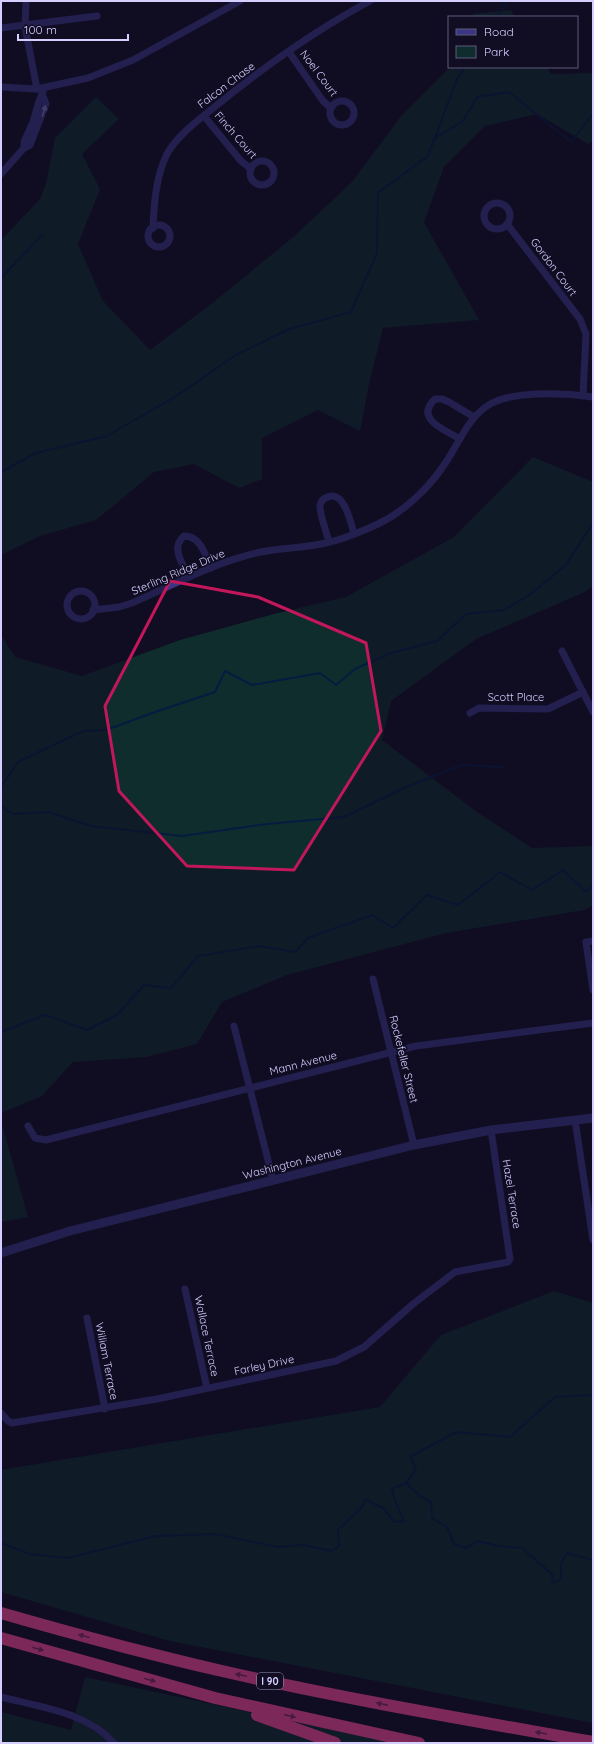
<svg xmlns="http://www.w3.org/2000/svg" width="594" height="1744" font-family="Quicksand,sans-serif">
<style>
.green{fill:#0f2d2d}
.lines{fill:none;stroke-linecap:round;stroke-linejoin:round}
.stream{stroke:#071b41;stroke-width:2}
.minor{stroke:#3a3684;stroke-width:7}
.tertiary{stroke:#3a3684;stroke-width:9}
.motorway{stroke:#ff4a9c;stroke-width:12}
.oneway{fill:#807bbb}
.oneway2{fill:#882c60}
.marked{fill:none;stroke:#c2185b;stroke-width:3;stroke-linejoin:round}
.labels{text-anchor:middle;stroke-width:3.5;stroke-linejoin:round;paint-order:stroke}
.shield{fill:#110d23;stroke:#9a95bd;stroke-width:1}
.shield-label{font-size:10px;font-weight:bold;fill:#d5cfff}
.street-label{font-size:11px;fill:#d5cfff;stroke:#110d23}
</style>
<rect width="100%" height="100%" fill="#110d23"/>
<g class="green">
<path d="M511,10l4,7h-42v-3z"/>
<path d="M450,67h97l4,7 42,-1v68l-5,3 -51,-30 -52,12 -41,41 -20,55 55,98 -96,8 -14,56 -9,47 -42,-21 -56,28v41l-23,9 -45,-24 -40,8 -58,48 -56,16 -39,19v-315l39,-41 6,-15 9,-46 41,-41 23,22 -37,35 18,35 -22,55 25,57 47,49 65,-49 77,-63 59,-55 51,-68z"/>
<path d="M533,457l60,25v104l-8,6 -109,47 -85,62 -9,39 95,72 55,36 61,-2v59l-9,5 -138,23 -159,42 -65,27 -25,42 -51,13 -73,5 -31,34 -41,17v-478l14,22 67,19 98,-36 94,-26 72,-17 108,-60z"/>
<path d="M1,1121l27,96 -27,5z"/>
<path d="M554,1291l39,12v420l-423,-82 -169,-49v-122l379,-63 61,-72z"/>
<path d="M85,1677l310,66h-394v-31l70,18z"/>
</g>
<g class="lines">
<g class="stream">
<path d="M497,17l11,-16"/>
<path d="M435,138l28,-17 14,-24 32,-5 62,50 22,-28"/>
<path d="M1,278l42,-44"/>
<path d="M1,472l35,-19 71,-17 71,-41 56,-39 55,-27 62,-17 26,-59 1,-60 50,-37 29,-77 8,-12"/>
<path d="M1,787l17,-25 65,-31 23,-1 49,-18 60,-20 10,-21 27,14 68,-12 16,12 19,-16 36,-16 46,-12 29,-27 38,-4 25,-15 36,-29 28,-43"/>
<path d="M1,806l11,8 37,-2 42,14 91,10 85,-12 77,-7 58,-28 59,-24 43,2"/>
<path d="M1,1032l44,-17 42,15 30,-15 27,-30 27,3 27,-32 61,-10 36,6 13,-14 64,-23 21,13 34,-33 31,10 42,-33 32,18 31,-20 23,22 7,-6"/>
<path d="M406,1483l10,-14 -6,-12 46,-25 54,5 45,-40 38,-2"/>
<path d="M1,1543l29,11 38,4 87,-22 60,-2 63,13 25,-2 29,6 7,-5 -1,-16 24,-23 3,-8 18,9 12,14 9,-1 -8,-18 -4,-14 14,-6 14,13 11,6 1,16 15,9 7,17 11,4 13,-7 20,5 24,2 30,26 1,9 8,-4v-15l6,-11 26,7"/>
</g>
<g class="minor">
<path d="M26,1l-1,26 12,62"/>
<path d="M1,28l96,-12"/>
<path d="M289,52l34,49 8,7"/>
<path d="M1,87l36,2 51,-11 45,-18 107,-59"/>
<circle cx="342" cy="113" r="12"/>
<path d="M204,116l37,45 10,8"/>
<path d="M24,148v-6l9,-20 6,-21 4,-9"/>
<circle cx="262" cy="173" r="12"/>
<path d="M1,174l23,-26 6,-3 16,-41 -3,-8"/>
<circle cx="497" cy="216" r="13"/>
<path d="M507,224l73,95 6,15 -3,61"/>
<circle cx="159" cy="236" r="11"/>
<path d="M153,228c1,-25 3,-52 14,-74 10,-18 30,-33 45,-45 49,-40 102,-78 158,-108"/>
<path d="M460,439c-15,-9 -46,-20 -25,-40h7l7,3 25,15"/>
<path d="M329,542c-2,-9 -10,-29 -9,-37 1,-4 4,-7 8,-8 16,-7 23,26 26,37"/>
<path d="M189,577c-6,-12 -19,-30 -5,-41 17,0 21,19 27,32"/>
<circle cx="81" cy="605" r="14"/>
<path d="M93,610l26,-3 13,-4c41,-18 85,-42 129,-51 20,-4 40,-4 60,-8 19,-3 39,-12 57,-20 27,-13 52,-37 68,-62 13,-19 21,-42 41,-56 23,-16 78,-13 106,-9"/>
<path d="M562,651l31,61"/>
<path d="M470,713l9,-5 69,1 35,-17"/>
<path d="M593,941l-7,1 7,48"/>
<path d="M373,979l41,166"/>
<path d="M234,1026l39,154"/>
<path d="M575,1120l18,120"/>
<path d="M28,1126l7,12 11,2 370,-94 177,-23"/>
<path d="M185,1289l22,99"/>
<path d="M87,1318l18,91"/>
<path d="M1,1413l7,8 4,2 145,-24 179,-38 28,-14 49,-43 42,-32 53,-10 2,-3 -19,-129"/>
<path d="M1,1697c39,10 85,15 113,46"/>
</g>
<path class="tertiary" d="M1,1253l69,-22 344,-86 77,-15 102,-12"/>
<g class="motorway">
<path d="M1,1613c73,21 147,41 221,58 123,28 247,49 371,71"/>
<path d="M1,1638l214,60 204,45"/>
<path d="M257,1715l78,28"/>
</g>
</g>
<defs><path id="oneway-solid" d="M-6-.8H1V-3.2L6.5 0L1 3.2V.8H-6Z"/></defs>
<use class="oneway" href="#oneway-solid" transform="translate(44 111) rotate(-73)"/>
<g class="oneway2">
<use href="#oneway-solid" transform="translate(84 1636) rotate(-165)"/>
<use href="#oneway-solid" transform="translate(38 1649) rotate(16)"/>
<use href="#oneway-solid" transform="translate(241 1675) rotate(-168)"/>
<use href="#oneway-solid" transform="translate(150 1680) rotate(15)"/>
<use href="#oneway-solid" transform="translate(382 1704) rotate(-169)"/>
<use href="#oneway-solid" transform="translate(290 1716) rotate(13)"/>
<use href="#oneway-solid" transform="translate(541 1733) rotate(-170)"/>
</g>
<path d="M0 0H594V1744H0ZM170,581l88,16 108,46 15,88 -87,139 -107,-4 -68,-75 -14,-85z" fill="#110d23" fill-opacity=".55" fill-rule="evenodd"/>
<path class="marked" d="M170,581l88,16 108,46 15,88 -87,139 -107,-4 -68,-75 -14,-85z"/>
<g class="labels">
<rect class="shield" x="257" y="1673" width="26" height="16" rx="3"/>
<g class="shield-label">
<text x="270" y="1685">I 90</text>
</g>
<g class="street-label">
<text transform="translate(319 73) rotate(53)" y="4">Noel Court</text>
<text transform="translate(226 85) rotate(-37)" y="4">Falcon Chase</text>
<text transform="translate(236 135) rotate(49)" y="4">Finch Court</text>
<text transform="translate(554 267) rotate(53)" y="4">Gordon Court</text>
<text transform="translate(178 572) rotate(-23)" y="4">Sterling Ridge Drive</text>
<text x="516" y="701">Scott Place</text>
<text transform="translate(404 1059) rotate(76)" y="4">Rockefeller Street</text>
<text transform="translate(303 1063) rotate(-14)" y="4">Mann Avenue</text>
<text transform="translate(292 1163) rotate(-14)" y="4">Washington Avenue</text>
<text transform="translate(512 1194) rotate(81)" y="4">Hazel Terrace</text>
<text transform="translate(207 1336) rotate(78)" y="4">Wallace Terrace</text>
<text transform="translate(107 1361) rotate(79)" y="4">William Terrace</text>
<text transform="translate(264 1365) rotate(-12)" y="4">Farley Drive</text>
</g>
</g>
<rect width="594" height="1744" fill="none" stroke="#d5cfff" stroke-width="4"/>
<rect x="448" y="16" width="130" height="52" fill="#110d23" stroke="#5f5b7b"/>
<rect x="456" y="29" width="20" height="6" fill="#3a3684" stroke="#5f5b7b"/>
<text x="484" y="36" font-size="12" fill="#d5cfff">Road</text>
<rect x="456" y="46" width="20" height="12" fill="#0f2d2d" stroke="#5f5b7b"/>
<text x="484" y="56" font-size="12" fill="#d5cfff">Park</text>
<path d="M18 34v6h110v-6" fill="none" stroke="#d5cfff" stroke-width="2"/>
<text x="24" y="34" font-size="12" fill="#d5cfff" stroke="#110d23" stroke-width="3" paint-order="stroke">100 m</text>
</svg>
